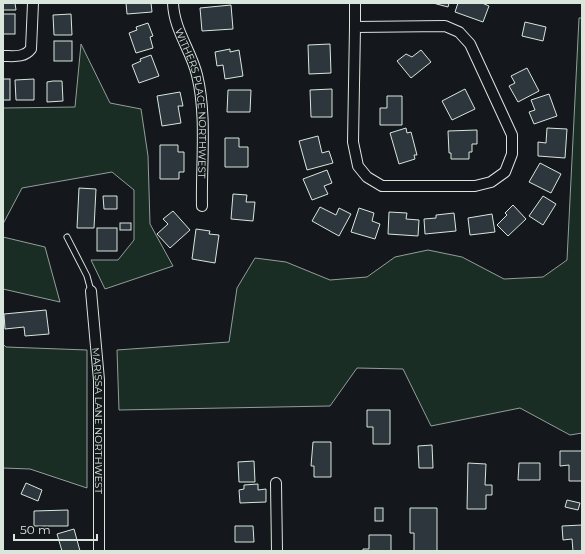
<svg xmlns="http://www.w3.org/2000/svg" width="585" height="554" font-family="Montserrat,sans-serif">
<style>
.green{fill:#1a2d24;stroke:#939e99}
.building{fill:#2c363c;stroke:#d8e6dc}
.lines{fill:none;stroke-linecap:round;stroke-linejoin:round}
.lane-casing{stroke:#d8e6dc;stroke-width:7}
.street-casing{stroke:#d8e6dc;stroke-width:12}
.lane{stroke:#14181c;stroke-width:5}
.street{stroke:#14181c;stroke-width:10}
.labels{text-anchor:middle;stroke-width:3;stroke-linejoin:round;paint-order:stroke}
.street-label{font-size:10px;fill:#d8e6dc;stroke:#14181c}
</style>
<rect width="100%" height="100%" fill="#14181c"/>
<g class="green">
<path d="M579,18h3v415l-12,2 -50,-27 -89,18 -28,-57 -46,-1 -27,38 -211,4 -2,-60 112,-8 8,-54 18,-30 31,4 44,18 37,-3 28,-20 33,-7 34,7 42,22 39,-2 24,-17z"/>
<path d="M81,44l29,59 31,6 7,47 2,68 23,42 -68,23 -14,-29h27l16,-20v-50l-22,-18 -90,16 -19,36v-116l72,-1z"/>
<path d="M3,237l42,10 15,55 -57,-13z"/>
<path d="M3,344l3,3 81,3v138l-57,-19 -27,-1z"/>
</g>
<g class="building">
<path d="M3,3h12l1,7h-13z"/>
<path d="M126,3h25l1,9 -25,2z"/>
<path d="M433,3h16l-1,4z"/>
<path d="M458,3h24l7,3 -6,16 -28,-10z"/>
<path d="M231,5l2,24 -31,2 -2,-23z"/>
<rect x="3" y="14" width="12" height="20"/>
<path d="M71,14l1,21h-18l-1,-20z"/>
<path d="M525,22l21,5 -3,14 -21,-5z"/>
<path d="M148,23l5,13 -3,1 3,11 -17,5 -7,-20 8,-3 -1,-3z"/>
<rect x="54" y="41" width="18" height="20"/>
<path d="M330,44l1,29 -22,1 -1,-29z"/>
<path d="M230,49v3l9,-2 4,26 -18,3 -2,-14 -6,1 -2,-14z"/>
<path d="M421,50l10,12 -20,16 -14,-17 9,-7 6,3z"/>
<path d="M151,55l8,21 -20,7 -7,-18 9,-4 -1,-2z"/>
<path d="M527,68l12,23 -21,11 -9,-16 6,-3 -4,-7z"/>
<rect x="3" y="79" width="7" height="21"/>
<path d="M34,79v21h-18l-1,-20z"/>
<path d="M53,81h9l1,20 -16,1v-20z"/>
<path d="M332,89v28h-21l-1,-27z"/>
<path d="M465,89l10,20 -23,11 -10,-19z"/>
<path d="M228,90h23l-1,22h-23z"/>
<path d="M180,92l3,14h-5l3,17 -19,3 -5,-30z"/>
<path d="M549,94l8,22 -23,8 -5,-12 6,-2 -4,-10z"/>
<path d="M387,96h15v29h-22v-17h7z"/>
<path d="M406,128l1,5 4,-1 6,23h-3l1,4 -16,5 -9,-31z"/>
<path d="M547,128l20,1 -2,29 -27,-2v-14l8,1z"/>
<path d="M477,130v14h-5v8h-3v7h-18v-6h-2l-1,-22z"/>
<path d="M318,136l4,17 7,-2 4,12 -26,7 -8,-29z"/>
<path d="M225,138h14v9h9v20h-23z"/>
<path d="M160,145h18v7h6v20h-5v7h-19z"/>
<path d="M540,163l21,11 -10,19 -22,-11z"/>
<path d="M327,170l5,13 -8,3 4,8 -16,6 -9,-21z"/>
<path d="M79,188l17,1 -2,39h-17z"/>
<path d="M233,194l14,1 -1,7h9l-2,19 -22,-2z"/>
<path d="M103,196h14v13h-13z"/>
<path d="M543,196l13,8 -13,21 -14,-9z"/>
<path d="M513,205l13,14 -18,17 -11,-11 10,-10 -2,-2z"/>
<path d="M320,207l16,8 3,-7 12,6 -12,22 -27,-15z"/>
<path d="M359,208l15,5 -2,8 8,3 -5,15 -24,-7z"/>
<path d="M173,211l17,19 -20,18 -13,-14 11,-10 -5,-5z"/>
<path d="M389,212l18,1 -1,6 13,1 -1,16 -30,-2z"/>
<path d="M454,213l2,18 -31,3 -1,-15 12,-1v-3z"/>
<path d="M492,214l3,18 -25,3 -2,-17z"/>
<rect x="120" y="223" width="11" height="7"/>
<rect x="97" y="228" width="20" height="23"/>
<path d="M196,229l14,2 -1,3 10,1 -4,28 -23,-4z"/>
<path d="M46,310l3,24 -24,2 -1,-9 -19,2 -1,-15z"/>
<path d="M367,410h23v34h-17v-17h-6z"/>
<path d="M313,442h18v35h-17v-11h-3z"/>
<path d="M432,445l1,23h-14l-1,-22z"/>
<path d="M560,451h22v30h-13v-16l-9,1z"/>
<path d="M254,461l1,21h-16l-1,-20z"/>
<path d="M468,463l18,1 -1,21h7v10h-6v14h-19z"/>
<path d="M519,463h21v17h-22z"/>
<path d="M26,483l16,7 -4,11 -17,-7z"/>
<path d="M258,484v6l8,-1v13l-26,1 -1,-13 5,-1v-4z"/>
<path d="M567,500l13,3 -2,7 -13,-3z"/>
<rect x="375" y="508" width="8" height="13"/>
<path d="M410,508h27v43h-23v-18h-4z"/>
<path d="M68,510v16h-34v-15z"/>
<path d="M582,525v26h-9l-1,-12 -9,1 -1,-14z"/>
<path d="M235,526h18l1,16h-19z"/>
<path d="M74,529l6,22h-18l-5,-17z"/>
<path d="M369,535h22v16h-28v-2h6z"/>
</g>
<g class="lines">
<defs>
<path id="lane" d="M67,237l20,39 4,15"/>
<g id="street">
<path id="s1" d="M173,3c1,27 18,47 24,72 10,40 4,89 5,131"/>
<path d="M445,26l14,6 11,12 42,91v19l-7,18 -14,10 -16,4h-93l-15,-9 -9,-11 -5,-24 2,-115z"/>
<path d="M355,27v-24"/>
<path d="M3,56c11,0 21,2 28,-7l2,-46"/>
<path id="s2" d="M91,291l8,89v171"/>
<path d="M276,483l1,68"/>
</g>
</defs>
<use href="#lane" class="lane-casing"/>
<use href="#street" class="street-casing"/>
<use href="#lane" class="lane"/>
<use href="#street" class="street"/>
</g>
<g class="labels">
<g class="street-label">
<text dy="4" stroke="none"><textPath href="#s1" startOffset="103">WITHERS PLACE NORTHWEST</textPath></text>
<text dy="4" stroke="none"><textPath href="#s2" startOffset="130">MARISSA LANE NORTHWEST</textPath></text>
</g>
</g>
<rect width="585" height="554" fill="none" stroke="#d8e6dc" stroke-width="8"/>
<path d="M14 534v6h83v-6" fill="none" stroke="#d8e6dc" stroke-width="2"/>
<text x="20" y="534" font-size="12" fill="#d8e6dc" stroke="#14181c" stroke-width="3" paint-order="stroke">50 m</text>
</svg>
